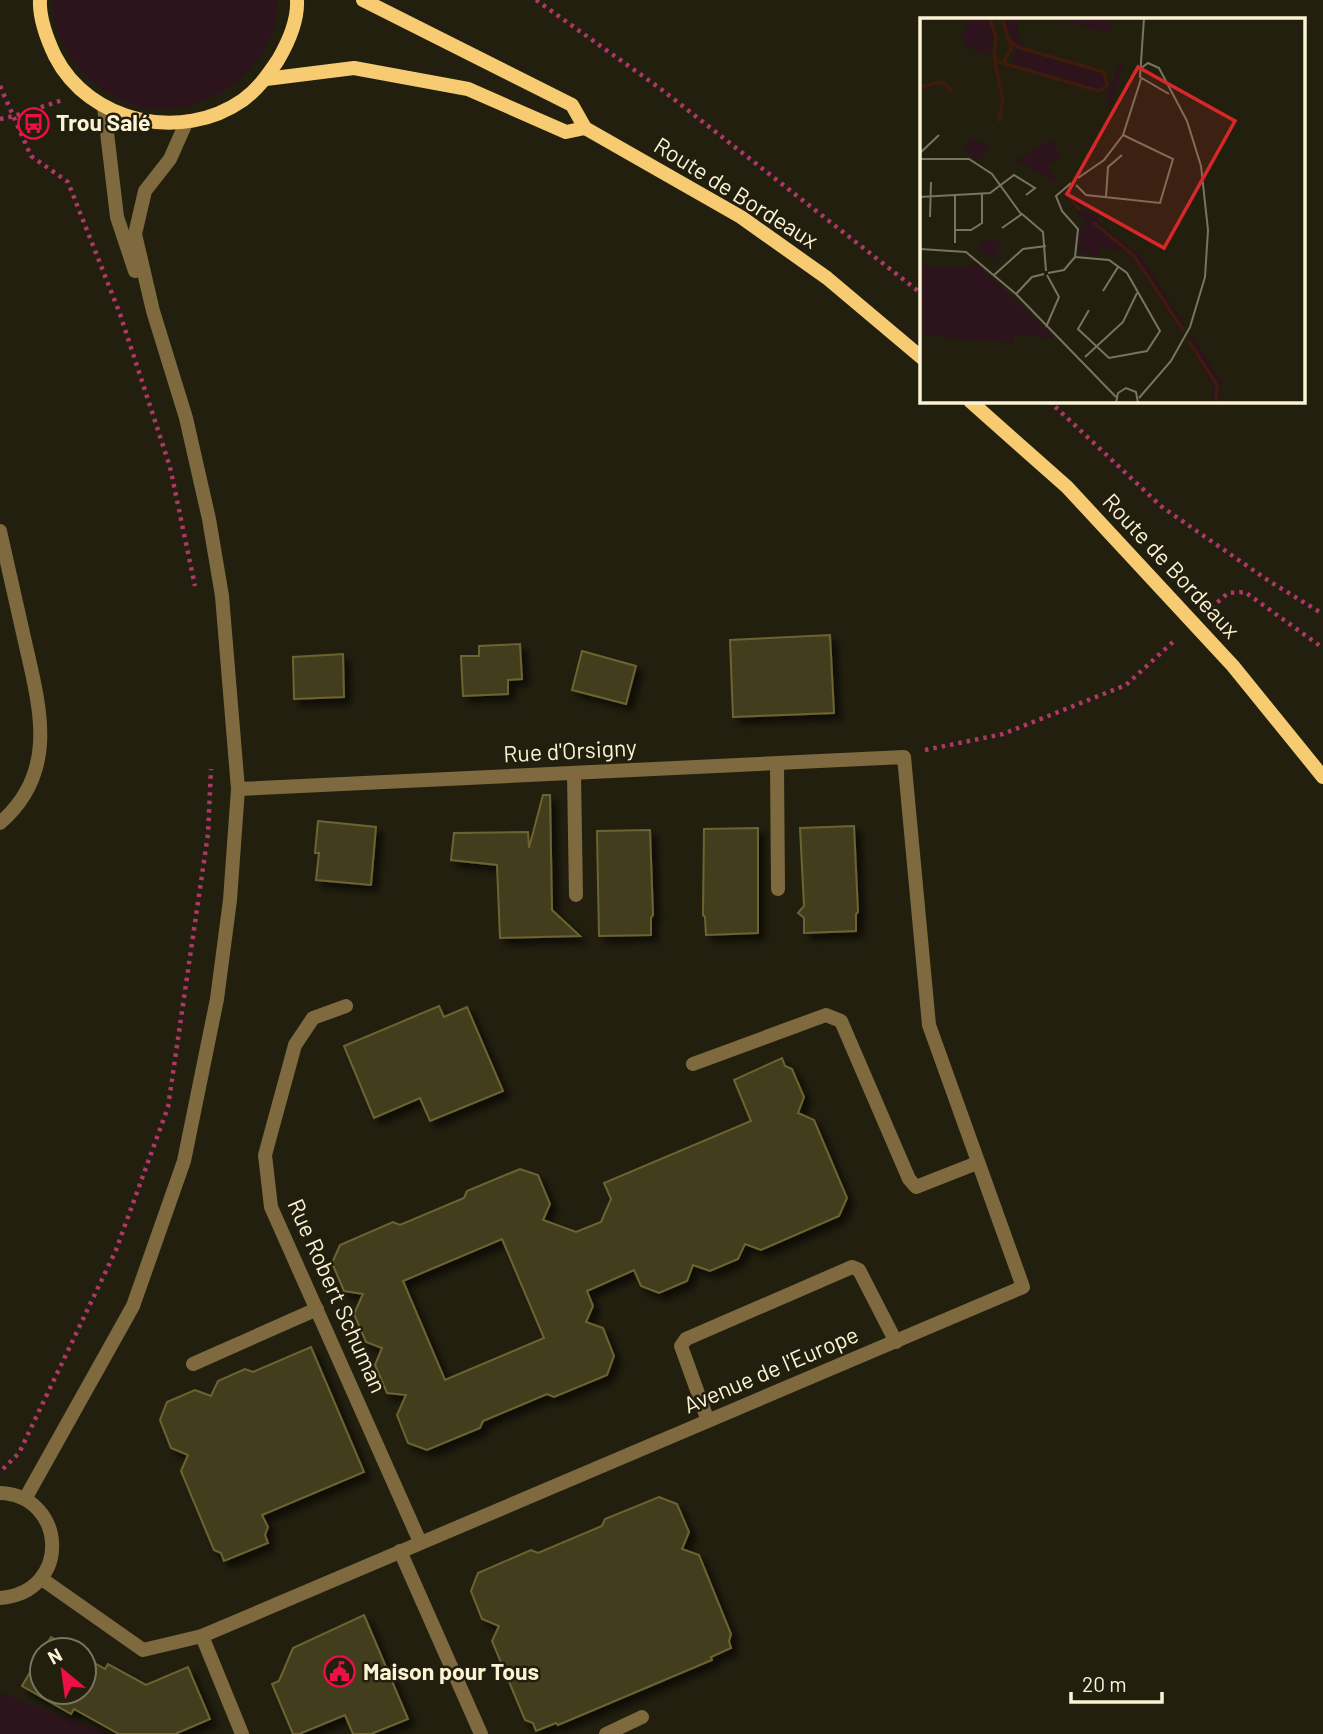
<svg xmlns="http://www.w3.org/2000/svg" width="1323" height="1734" font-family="Barlow,sans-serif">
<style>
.green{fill:#2c131c}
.building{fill:#423d1d;stroke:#6d6430;stroke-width:2;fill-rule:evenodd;filter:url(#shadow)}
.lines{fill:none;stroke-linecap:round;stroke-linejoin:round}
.path{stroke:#ad3767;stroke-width:4.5;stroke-dasharray:3.5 5;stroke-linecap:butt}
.service{stroke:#7e6a3e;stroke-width:14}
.minor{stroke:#7e6a3e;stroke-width:14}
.secondary{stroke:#f6cb71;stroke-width:14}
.labels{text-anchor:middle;stroke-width:5;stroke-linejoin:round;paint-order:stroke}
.poi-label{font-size:23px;font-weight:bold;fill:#fcf3d4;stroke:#221f0f;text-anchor:start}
.street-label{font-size:23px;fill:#fcf3d4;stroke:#221f0f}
.inset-river{fill:none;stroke:#3e1b0d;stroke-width:3.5}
.inset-road{fill:none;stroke:#79745e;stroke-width:2}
.view{fill:#d62828;fill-opacity:0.15;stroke:#d62828;stroke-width:3.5}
.inset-edge{fill:none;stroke:#fcf3d4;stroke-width:3.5}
</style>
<defs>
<filter id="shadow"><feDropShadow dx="6" dy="6" stdDeviation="3.5" flood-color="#0009"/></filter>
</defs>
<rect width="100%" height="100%" fill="#221f0f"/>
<g class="green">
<path d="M53,0h225c-1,68 -73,122 -140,106 -19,-5 -37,-17 -51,-30 -13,-13 -26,-31 -31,-49 -3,-8 -2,-18 -3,-27z"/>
<path d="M0,1693l97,36 13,5h-110z"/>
</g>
<g class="building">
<path d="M830,635l4,78 -101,4 -3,-77z"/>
<path d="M520,644l2,35 -14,1v14l-45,2 -2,-40h18v-10z"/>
<path d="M582,651l54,15 -10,38 -54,-14z"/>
<path d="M343,654l1,43 -50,2 -1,-42z"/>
<path d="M543,795h7l2,115 28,26 -80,2 -3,-73 -46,-5 3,-27 74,-1 1,16z"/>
<path d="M318,821l58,6 -5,58 -55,-5 3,-27h-4z"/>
<path d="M854,826l4,86 -2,2v17l-52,2v-15l-6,-5 6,-7 -4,-78z"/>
<path d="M758,828v105l-52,2 -1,-18 -2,-2 1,-86z"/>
<path d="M650,830l3,85 -2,3v17l-52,1 -2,-105z"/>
<path d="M439,1006l5,11 23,-10 36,84 -73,30 -10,-23 -46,20 -30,-72z"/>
<path d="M782,1058l3,8 7,3 12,28 -6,16 16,7 33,78 -8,18 -78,34 -16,-6 -7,15 -28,12 -17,-6 -6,16 -28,12 -18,-7 -7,-16 -47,21 6,15 -7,16 17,6 11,28 -7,19 -53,22 -7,-3 -64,27 -3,7 -53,22 -19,-7 -11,-28 9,-20 -19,-2 -12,-28 7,-17 -16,-6 -12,-28 9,-20 -19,-3 -12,-28 8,-18 53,-23 7,3 64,-27 3,-7 53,-22 18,6 12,29 -7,16 33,12 25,-10 10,-23 -7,-16 147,-62 -17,-41zM502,1239l42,99 -99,42 -42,-99z"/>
<path d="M311,1347l53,125 -102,43 6,12 -3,8 3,8 -44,18 -3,-8 -7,-3 -33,-79 7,-16 -17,-7 -11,-28 7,-18 28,-12 16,6 7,-15 27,-12 8,3z"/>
<path d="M659,1497l18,7 12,28 -7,17 17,6 32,79 -2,7 2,7 -20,9 1,3 -154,65 -2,-2 -20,8 -3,-8 -8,-3 -33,-79 7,-15 -17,-7 -11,-28 7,-18 53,-23 7,3 64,-27 3,-7z"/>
<path d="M364,1615l44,104 -37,15h-18l-8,-19 -46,19h-6l-21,-50 7,-3 14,-33z"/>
<path d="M51,1637l22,13h-30z"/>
<path d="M42,1652v40h42v-35l21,12 3,-5 38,21 42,-18 22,52 -35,15h-56l-45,-25 -3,5 -49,-28z"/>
</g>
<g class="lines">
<g class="path">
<path d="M536,0l125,89 261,205"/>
<path d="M0,86l31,70 37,26 52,132 50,153 25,119"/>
<path d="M0,119l14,-3 49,-16"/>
<path d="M1049,401l113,106 107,74 54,33"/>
<path d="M1211,608l17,-15 17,-1 78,56"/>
<path d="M925,750l78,-16 123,-49 49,-45"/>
<path d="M3,1469l16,-16 97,-203 52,-143 40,-273 3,-65"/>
</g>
<g class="service">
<path d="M0,531c8,37 17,74 25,111 15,66 34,130 -25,181"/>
<path d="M777,765l1,124"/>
<path d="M574,774l2,121"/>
<path d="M693,1064l133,-49 15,6 68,158 7,8 61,-24"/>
<path d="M193,1364l124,-55"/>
<path d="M708,1421l-27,-75 5,-7 166,-72 7,3 37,72"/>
<path d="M400,1551l81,183"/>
<path d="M202,1636l40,98"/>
<path d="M606,1734l36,-17"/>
</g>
<g class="minor">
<path d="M104,107l13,110 18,54"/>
<path d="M346,1006l-33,12 -18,27 -30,110 6,52 149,335"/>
<path d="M0,1493c66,2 73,99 0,105"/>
<path d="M25,1499l108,-193 51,-145 33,-162 13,-99 8,-111 -16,-193 -13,-77 -23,-101 -33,-107 -18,-77 10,-43 25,-32 16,-36"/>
<path d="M42,1579l101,71 59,-14 821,-349 -94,-262 -25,-268 -666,32"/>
</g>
<g class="secondary">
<path d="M40,0c-1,19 7,39 15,56 34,67 127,87 188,44 15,-11 25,-25 35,-40 10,-17 20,-40 19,-60"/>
<path d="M363,0l209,105 13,23 156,89 86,61 95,80"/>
<path d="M266,79l88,-11 114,21 98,43 19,-4"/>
<path d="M970,401l97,86 166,179 90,111"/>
</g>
</g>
<defs>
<symbol id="bus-ring" viewBox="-11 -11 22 22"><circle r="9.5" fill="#221f0f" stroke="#ec1046" stroke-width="1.5"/><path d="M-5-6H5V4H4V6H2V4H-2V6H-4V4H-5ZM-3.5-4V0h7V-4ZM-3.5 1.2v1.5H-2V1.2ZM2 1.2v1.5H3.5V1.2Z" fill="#ec1046"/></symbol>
<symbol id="civic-ring" viewBox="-11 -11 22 22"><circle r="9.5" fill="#221f0f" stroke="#ec1046" stroke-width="1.5"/><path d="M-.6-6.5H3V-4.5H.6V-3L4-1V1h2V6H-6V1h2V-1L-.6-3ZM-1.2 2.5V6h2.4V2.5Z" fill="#ec1046"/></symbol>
</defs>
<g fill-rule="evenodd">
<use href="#bus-ring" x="16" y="106" width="35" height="35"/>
<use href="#civic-ring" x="322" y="1654" width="35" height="35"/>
</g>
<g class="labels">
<g class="poi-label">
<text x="56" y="131">Trou Salé</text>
<text x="363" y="1680">Maison pour Tous</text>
</g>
<g class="street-label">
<text transform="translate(736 193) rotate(32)" y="8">Route de Bordeaux</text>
<text transform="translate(1171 566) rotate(47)" y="8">Route de Bordeaux</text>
<text transform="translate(570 751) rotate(-3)" y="8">Rue d'Orsigny</text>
<text transform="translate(337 1296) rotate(66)" y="8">Rue Robert Schuman</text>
<text transform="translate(771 1370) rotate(-23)" y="8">Avenue de l'Europe</text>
</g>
</g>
<g transform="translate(920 18)">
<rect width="385" height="385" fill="#221f0f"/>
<path d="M44,0h24l6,18 -5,19 -12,-2 -13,-10 -3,-10 8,-8zM84,0h14l-1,18 9,12 -13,-5zM139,0h57l-9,14zM97,31l85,25 4,11 -9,4 -85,-25zM200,45l3,1 -12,44 -4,-13zM52,119l16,10 -10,16 -13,-13zM133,121l7,19 -13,7 10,18 -41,-23zM147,171l20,25 11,1 -1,7 43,33 44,69 -5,6 -43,-68 -15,-12 -21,-2 -1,8 -21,-4 3,-26 6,-2 -24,-31zM63,223l19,1 -9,19 -15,-14zM55,244l80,76 -41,-3 -1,8 -93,-8v-69l47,2zM271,317l30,47 -2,21h-7l1,-16 -26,-46z" fill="#2c131c"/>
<path class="inset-river" d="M70,0l6,20 -2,18 5,6 100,29 8,-5 -3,-14 -87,-25 -8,-7M82,0l9,30 -8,16M74,40l9,41 -4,23M0,69l21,-5 12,9M144,173l16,19M173,204l41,34 50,76M268,322l29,45 -1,18"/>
<path class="inset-road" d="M224,0l-4,59 29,17M0,135l19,-18M0,141h49l23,15 29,40M158,160l26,-18 19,-25 18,-56M156,167l10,10 74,8 13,-44 -50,-24M0,179l70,-4 24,-18 21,13 -9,7M186,179l2,-30 14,-12M10,199l1,-35M82,210l20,-14 21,18 3,39M36,212h15l11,-7v-30M35,225v-48M0,231l46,3 50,42M155,239l34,3 18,13 33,58 -13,20 -38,7 -31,-29 11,-19M128,255l16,-3 11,-13 3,-28 -16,-18 -6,-15 15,-13M73,258l30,-27 23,-3M183,273l15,-24M96,276l100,103M96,276l16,-17 12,-3M126,309l13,-30 -12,-22M165,339l38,-35 14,-29M219,380l32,-37 19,-34 15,-50 3,-47 -7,-64 -14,-45 -28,-53 -11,-5 -8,6M196,385l2,-10 8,-5 10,4 2,11"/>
<path class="view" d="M218,49l97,54 -71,127 -97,-54z"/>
<rect width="385" height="385" class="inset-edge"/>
</g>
<g transform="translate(63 1671) rotate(331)"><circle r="33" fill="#221f0f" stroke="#79745e" stroke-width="2"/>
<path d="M0-5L12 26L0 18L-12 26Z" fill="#ec1046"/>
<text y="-10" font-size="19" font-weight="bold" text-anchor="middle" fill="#fcf3d4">N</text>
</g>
<path d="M1071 1692v10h91v-10" fill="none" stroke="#fcf3d4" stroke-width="3.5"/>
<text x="1082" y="1692" font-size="21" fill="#fcf3d4" stroke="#221f0f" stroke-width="5" paint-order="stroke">20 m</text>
</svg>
